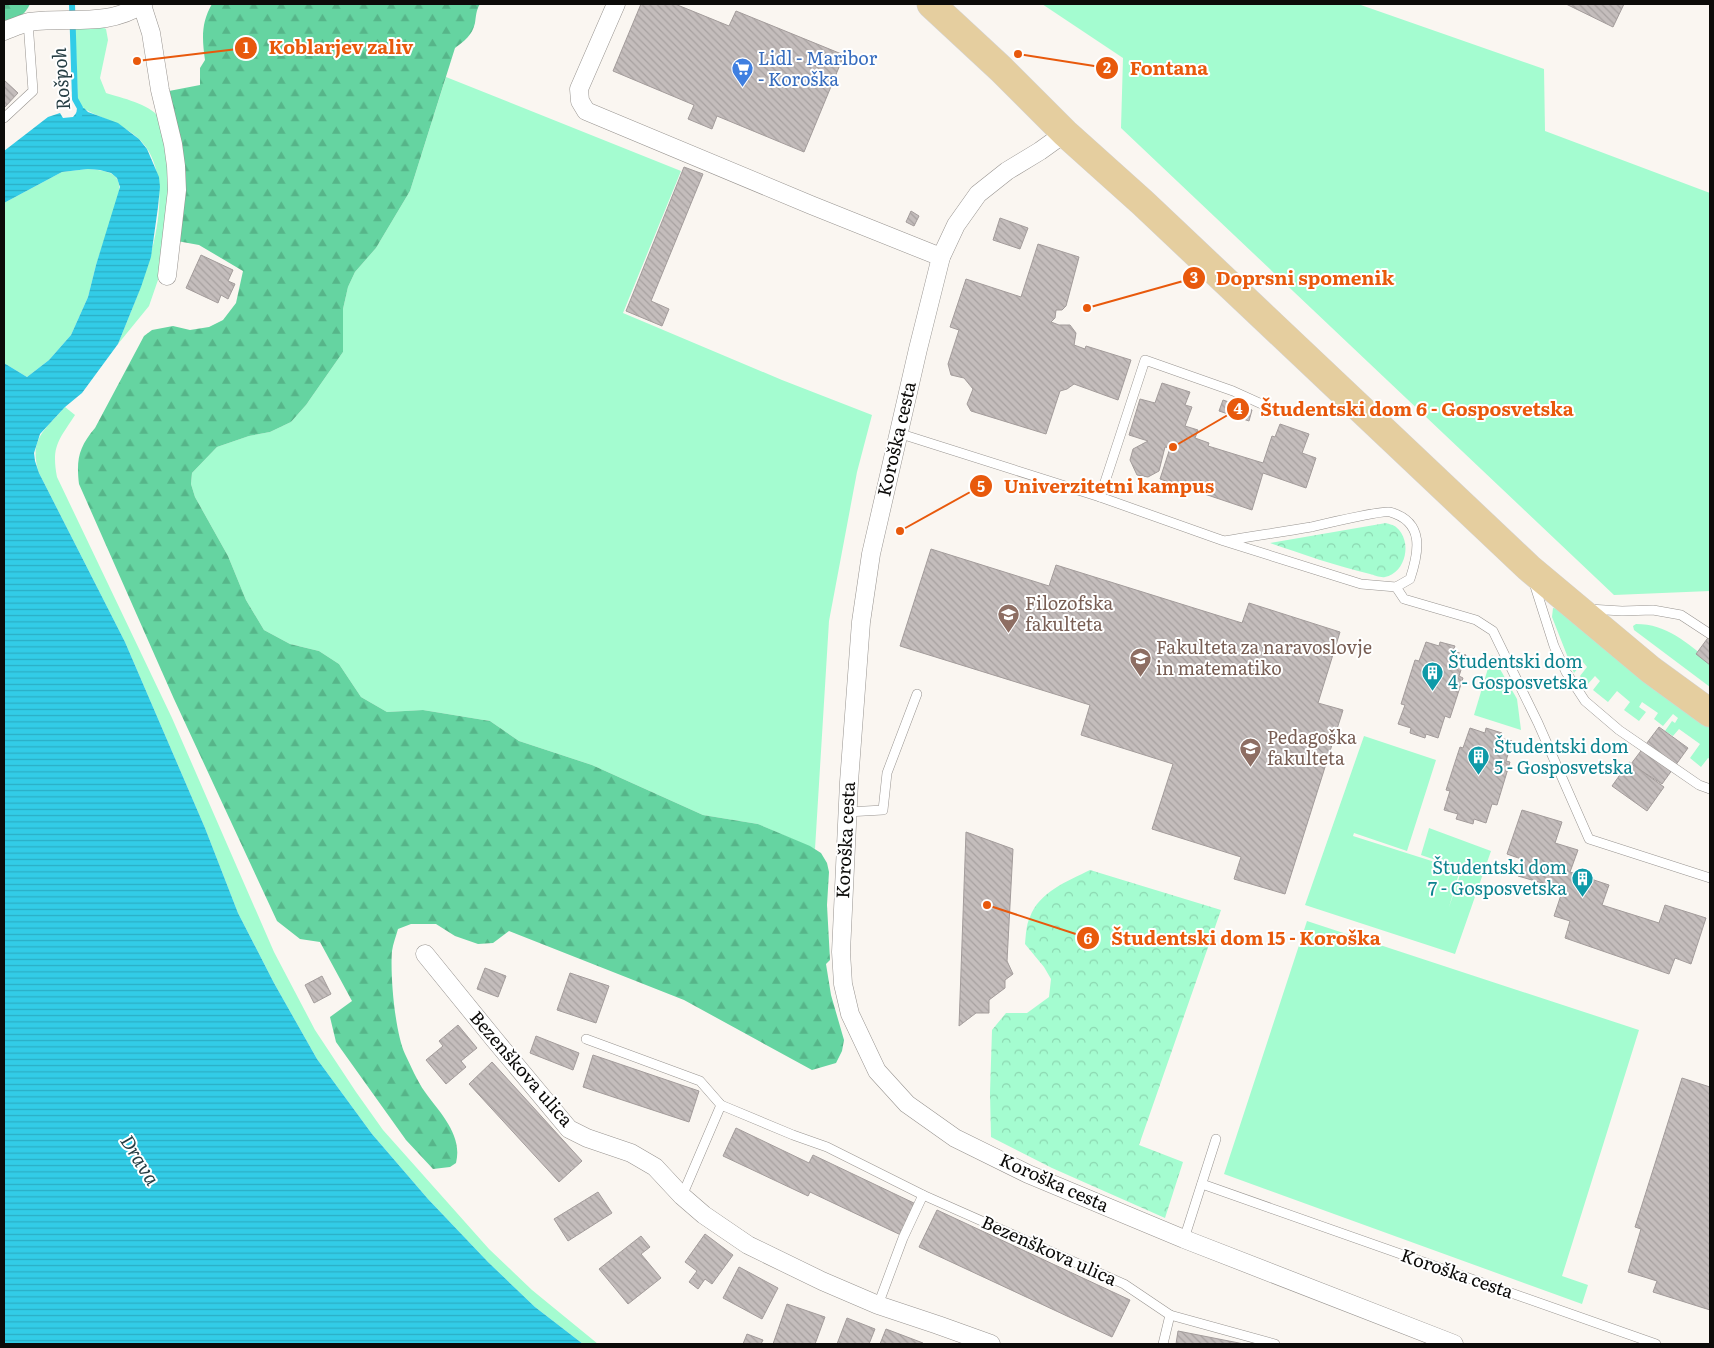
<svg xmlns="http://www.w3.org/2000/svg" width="1714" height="1348" font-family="Literata,serif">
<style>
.green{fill:#a4fcd0}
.forest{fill:url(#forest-firs)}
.park{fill:url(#park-crowns)}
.water{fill:url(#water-rules)}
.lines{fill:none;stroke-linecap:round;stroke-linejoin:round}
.stream{stroke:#32cce7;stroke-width:6}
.building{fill:url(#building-back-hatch);stroke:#a39c9b}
.service-casing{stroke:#989490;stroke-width:10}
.minor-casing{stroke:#989490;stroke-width:19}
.primary-casing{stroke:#d3d3d3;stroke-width:29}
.service{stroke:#fff;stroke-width:9}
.minor{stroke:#fff;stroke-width:18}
.primary{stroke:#e5ce9f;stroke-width:28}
.labels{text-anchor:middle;stroke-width:4;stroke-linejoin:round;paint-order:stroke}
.shop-label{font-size:18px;fill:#366cbe;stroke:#fff;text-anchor:start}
.street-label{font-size:18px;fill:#0c0b09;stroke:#fff}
.education-label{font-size:18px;fill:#785e54;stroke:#fff;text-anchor:start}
.culture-label{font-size:18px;fill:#0d838f;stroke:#fff;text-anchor:start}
.water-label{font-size:19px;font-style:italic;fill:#263e44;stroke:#fff}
.leader{fill:none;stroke:#e8590c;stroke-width:2}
.callout-dot{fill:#e8590c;stroke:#fff;stroke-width:2}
.mark-label{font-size:15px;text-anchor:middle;font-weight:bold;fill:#fff}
.callout-label{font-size:19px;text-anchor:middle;font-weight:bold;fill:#e8590c;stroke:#fff;stroke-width:4;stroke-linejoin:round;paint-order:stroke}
</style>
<defs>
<pattern id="forest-firs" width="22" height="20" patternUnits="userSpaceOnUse" patternTransform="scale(1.25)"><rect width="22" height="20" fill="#65d4a1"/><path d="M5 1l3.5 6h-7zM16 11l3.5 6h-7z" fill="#56b589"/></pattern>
<pattern id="park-crowns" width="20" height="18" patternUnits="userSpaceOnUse" patternTransform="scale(1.25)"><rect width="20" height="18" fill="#a4fcd0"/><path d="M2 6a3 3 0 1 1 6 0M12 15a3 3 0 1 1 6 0" fill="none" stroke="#8cd7b1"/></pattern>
<pattern id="water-rules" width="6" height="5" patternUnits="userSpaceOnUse" patternTransform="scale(1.25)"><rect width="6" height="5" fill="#32cce7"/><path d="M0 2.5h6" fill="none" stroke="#2baec5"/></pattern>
<pattern id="building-back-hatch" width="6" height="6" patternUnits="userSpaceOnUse" patternTransform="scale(1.25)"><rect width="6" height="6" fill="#c4bdbc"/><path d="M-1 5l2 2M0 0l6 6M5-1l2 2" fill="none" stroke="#a7a1a0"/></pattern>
</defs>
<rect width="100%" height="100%" fill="#faf6f1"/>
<g class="green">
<path d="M1042,4h316l186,65 1,62 165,62v398l-96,4 -493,-467 2,-70z"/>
<path d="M98,25l8,4 2,11 -8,38 6,15c16,5 43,11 53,24l12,53 -12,107 -10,29 -31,38c21,-52 61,-141 30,-194 -11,-18 -31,-26 -49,-34 -6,-2 -12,-6 -17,-8l-4,-8 -3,-73z"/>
<path d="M446,77l235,94 -58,142 159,67 90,35 -15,57 -28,149 -14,228 -57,-25 -55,-9 -111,-50 -73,-24 -29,-20 -67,-11 -36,2 -26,-15 -22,-33 -20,-13 -29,-7 -26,-14 -18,-30 -18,-44 -33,-59 -4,-13 1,-11 25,-26 32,-11 21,-4 21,-10 15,-17 37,-53v-43l5,-22 7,-15 21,-24 34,-57z"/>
<path d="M88,169c22,2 36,4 30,30l-22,66 -8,32 -17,38 -22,25 -22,17 -23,-14v-160l58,-31z"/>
<path d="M65,407l10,8c-16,25 -24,31 -18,62l115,241 102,234 41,78 41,62 27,38 106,119 43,41 66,54h-15l-48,-37 -47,-45 -60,-63 -56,-65 -55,-75 -43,-76 -36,-70 -33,-85 -80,-186 -86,-169c-11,-34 6,-43 26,-66z"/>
<path d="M1553,608l6,1 110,90 41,29v31l-2,-1 -7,9 -11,-9 10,-14 -21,-15 -6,7 -8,-5 7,-10 3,2 3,-5 -5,-4 -10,12 -9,-7 4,-6 -16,-11 -3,5 7,5 -7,9 -15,-11 6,-8 -13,-11 -9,11 -15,-12 7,-9 -5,-5 -8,9 -7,-9 7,-9 -4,-5 -9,11 -22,-56z"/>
<path d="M1636,624c31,0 51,19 74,37v26l-76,-57 -1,-4z"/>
<path d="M1492,655l25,44 4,31 -47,-15z"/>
<path d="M1364,736l72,24 -29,91 -53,-18 -1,3 107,34 -11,37 13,-38 -41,-14 8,-27 62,23 -36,103 -150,-49z"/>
<path d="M1307,921l332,109 -77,246 26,9 -6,19 -358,-130z"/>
</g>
<g class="forest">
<path d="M4,4h26c-5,10 -14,20 -26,16z"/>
<path d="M212,4h268c-4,6 -4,13 -5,19 -3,13 -11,18 -20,25l-45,143 -34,57 -21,24 -7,15 -5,22v43l-37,53 -15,17 -21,10 -21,4 -32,11 -25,26 -1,11 4,13 33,59 18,44 18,30 26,14 29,7 20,13 22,33 26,15 36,-2 67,11 29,20 73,24 111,50 55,9 52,22 11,7 6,10 2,9 -2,33 3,55 -4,4 5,31 13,45 -2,11 -6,12 -24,7 -128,-70 -175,-69 -16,12 -15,1 -23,-8 -19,-12h-25l-13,5c-2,7 -5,15 -6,22 -2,25 3,81 13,103 6,12 12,27 20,38 15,21 38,43 31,71l-6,4 -17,2 -27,-29 -70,-98 -6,-25 22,-16 -32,-59 -20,-3 -23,-18 -103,-222 -95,-215c-3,-25 0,-37 16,-56l49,-92 8,-6 21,-4 17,4 19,-3 14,-7 13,-17 7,-32 -44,-26 -22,-4 -8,-150 31,-6v-17l5,-8c-3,-22 -4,-37 7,-56z"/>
</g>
<g class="park">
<path d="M1386,523c3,1 8,2 10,4 17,14 10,46 -11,50 -4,1 -11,-2 -15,-3 -34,-8 -68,-20 -100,-31z"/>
<path d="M1090,870l131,40 -82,235 44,17 -18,56 -113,-50 -61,-31 -1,-44 2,-63 14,-17h21l22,-16 2,-18 -7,-12 -19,-23c1,-9 1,-19 5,-27 9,-25 38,-36 60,-47z"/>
</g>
<path class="water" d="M80,108h4l4,4 30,11 21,16 8,10 12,28 1,10 -2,20 -7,50 -10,30 -23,57 -36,49 -17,14 -25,27 -6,19 1,8 4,12 86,169 80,186 33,85 36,70 43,76 55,75 56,65 60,63 47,45 48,37h-579v-981l23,14 22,-17 22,-25 17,-38 8,-32 24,-78 -3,-9 -6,-5 -11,-3 -12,-1 -26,3 -58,31v-52l44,-34 12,-4 3,5 10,-1z"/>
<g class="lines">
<path class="stream" d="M72,4l3,95 5,9 -1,8"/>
</g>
<g class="building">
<path d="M641,4h34l54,22 7,-15 108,44 -40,97 -87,-36 -5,13 -24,-10 6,-14 -81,-34z"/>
<path d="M1566,4h58l-11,23z"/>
<path d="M4,80l14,13 -14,15z"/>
<path d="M684,167l19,7 -52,127 18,8 -7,17 -36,-15z"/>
<path d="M911,211l8,5 -5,10 -8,-4z"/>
<path d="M1000,218l28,10 -8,21 -27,-9z"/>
<path d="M1038,244l41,13 -13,49 -4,4h-6l-1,8 -4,4 8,3h11l6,8 -2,12 11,4 1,-3 45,14 -13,40 -44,-16 -7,5 -7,2 -14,43 -75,-23 -4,-7 6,-15 -9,-11 -13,-3 -3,-11 11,-34 -9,-3 16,-48 55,18z"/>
<path d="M201,255l32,15 -5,11 7,3 -7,15 -7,-4 -3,8 -32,-15z"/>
<path d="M1162,383l28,9 -5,13 7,2 -7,19 13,4 -3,8 14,5 -1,3 55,17 9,-27 3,1 5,-13 29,10 -7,19 14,5 -10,30 -43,-15 -11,37 -92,-31 10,-31 -5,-1 -6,24 -11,6 -11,-2 -7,-15 3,-11 15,-8 -19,-6 11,-36 15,4z"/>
<path d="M1223,400l29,10 -3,11 -30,-10z"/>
<path d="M931,549l118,37 7,-21 186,58 7,-20 91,29 -22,71 25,7 -58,184 -51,-15 7,-22 -89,-28 21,-65 -92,-29 9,-30 -190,-59z"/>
<path d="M1710,635v30l-14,-11z"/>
<path d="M1426,642l13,4 1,-4 15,4 -2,5 13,4 -7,21 4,2 -13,40 -5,-2 -7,22 -12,-4 -1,4 -15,-5 1,-5 -13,-4 7,-19 -4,-1 14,-44 4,1z"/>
<path d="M1659,727l29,21 -26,36 -31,-20z"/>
<path d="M1470,728l15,5 1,-5 16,5 -1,5 11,3 -6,20 4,1 -13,43 -5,-1 -6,19 -12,-4 -1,5 -17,-5 2,-5 -14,-4 6,-19 -4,-1 14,-43 3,1z"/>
<path d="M1629,762l35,25 -17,24 -35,-25z"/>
<path d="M1522,810l40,12 -7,21 23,7 -8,22 39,13 -7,20 57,18 6,-18 41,13 -15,46 -16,-6 -6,16 -104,-36 5,-17 -16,-5 9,-27 -45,-13 6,-16 -17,-6z"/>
<path d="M966,832l47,17 -6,112 6,13 -8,6v8l-16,12v13h-13l-17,13z"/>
<path d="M485,968l21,8 -8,21 -21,-8z"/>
<path d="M570,973l39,13 -13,37 -39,-13z"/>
<path d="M322,976l9,18 -17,9 -9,-18z"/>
<path d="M458,1025l19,23 -16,13 5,6 -20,17 -20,-24 17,-14 -4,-5z"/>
<path d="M536,1036l43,17 -6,17 -43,-17z"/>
<path d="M593,1055l106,36 -10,31 -106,-35z"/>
<path d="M492,1062l90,99 -23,21 -90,-98z"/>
<path d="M1682,1078l28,9v223l-57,-18 4,-11 -29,-9 13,-43 -6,-2z"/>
<path d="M736,1128l73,35 4,-8 105,50 -15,31 -93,-44 -2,4 -85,-40z"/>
<path d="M598,1192l14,21 -44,28 -14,-22z"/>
<path d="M937,1210l193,90 -18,37 -193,-90z"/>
<path d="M705,1234l28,21 -21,29 -7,-5 -7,10 -9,-7 8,-11 -12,-9z"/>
<path d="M641,1236l9,11 -9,7 20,24 -33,26 -29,-35z"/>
<path d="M739,1267l39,21 -16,31 -39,-21z"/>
<path d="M787,1304l38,13 -10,27h-42z"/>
<path d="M847,1318l28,11 -6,15h-32z"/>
<path d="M886,1329l37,14v1h-43z"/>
<path d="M1178,1331l66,13h-68z"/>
<path d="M747,1334l16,6 -2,4h-18z"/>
</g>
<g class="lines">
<defs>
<g id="service">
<path d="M4,118l29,-27 -5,-69"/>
<path d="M898,433l202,64 124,44 137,43 35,3 14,-8c9,-27 15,-57 -20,-67 -8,-2 -66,12 -79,15 -29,5 -58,9 -87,14"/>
<path d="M1100,497l45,-137 88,31 44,20"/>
<path d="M1533,580l21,66 12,26 19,29 34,29 80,55 11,4"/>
<path d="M1396,587l8,12 72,21 17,11 45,92 51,116 121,39"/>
<path d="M1589,609l33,2 31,-1 28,5 29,19"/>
<path d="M847,812l36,-2 4,-37 30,-79"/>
<path d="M586,1039l114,42 21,24"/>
<path d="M1202,1184l454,160"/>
<path d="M682,1196l39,-91 72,30 34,12 96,48 201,89 46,31"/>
<path d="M1184,1239l32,-100"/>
<path d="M878,1305l25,-67 20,-43"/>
<path d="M1163,1344l7,-29 105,29"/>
</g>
<g id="minor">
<path d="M616,4l-37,85 1,12 6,10 225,94 130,52"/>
<path d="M142,5l9,28 9,57 13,54 3,22 1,24 -10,86"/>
<path d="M4,31c8,-3 17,-7 25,-9 40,-6 77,6 114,-18"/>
<path d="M1065,133l-25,18 -33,20 -29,23 -22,31 -15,32 -23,92 -47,205 -10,68 -12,160 -8,170 2,32 7,30 27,57 30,33 48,34 73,36 156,65 270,105"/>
<path d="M425,954l69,85 75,90 18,9 44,15 24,14 27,29 22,19 44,30 74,36 56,24 60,20 53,19"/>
</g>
<path id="primary" d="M931,4l70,65 64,64 78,70 386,365 122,102 59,43"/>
</defs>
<use href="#service" class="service-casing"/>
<use href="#minor" class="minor-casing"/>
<use href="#primary" class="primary-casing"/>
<use href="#service" class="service"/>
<use href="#minor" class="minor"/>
<use href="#primary" class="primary"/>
</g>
<defs>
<symbol id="supermarket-pin" viewBox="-11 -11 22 30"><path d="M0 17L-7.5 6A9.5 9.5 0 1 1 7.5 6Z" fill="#3f7fe0" stroke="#fff"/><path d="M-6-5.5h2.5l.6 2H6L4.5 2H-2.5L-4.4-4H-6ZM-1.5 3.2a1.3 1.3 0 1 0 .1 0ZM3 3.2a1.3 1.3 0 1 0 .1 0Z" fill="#fff"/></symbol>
<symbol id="university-pin" viewBox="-11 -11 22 30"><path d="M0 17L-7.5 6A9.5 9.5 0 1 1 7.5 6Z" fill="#8d6e63" stroke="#fff"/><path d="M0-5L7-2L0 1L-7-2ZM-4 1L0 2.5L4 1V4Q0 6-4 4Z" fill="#fff"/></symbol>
<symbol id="building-pin" viewBox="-11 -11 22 30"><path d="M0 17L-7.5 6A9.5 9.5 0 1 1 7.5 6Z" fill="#0f9aa8" stroke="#fff"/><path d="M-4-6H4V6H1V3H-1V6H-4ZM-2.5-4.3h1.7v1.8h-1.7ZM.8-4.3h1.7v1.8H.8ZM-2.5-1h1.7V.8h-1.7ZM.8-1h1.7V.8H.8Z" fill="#fff"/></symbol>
</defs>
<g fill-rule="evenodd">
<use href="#supermarket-pin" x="730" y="56" width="25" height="34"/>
<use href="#university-pin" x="996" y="602" width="25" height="34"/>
<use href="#university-pin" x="1128" y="646" width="25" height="34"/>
<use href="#building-pin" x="1420" y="660" width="25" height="34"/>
<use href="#university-pin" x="1238" y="736" width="25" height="34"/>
<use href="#building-pin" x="1466" y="744" width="25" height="34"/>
<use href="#building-pin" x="1570" y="866" width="25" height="34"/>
</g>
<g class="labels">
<g class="shop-label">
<text x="758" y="65">Lidl - Maribor<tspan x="758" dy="21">- Koroška</tspan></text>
</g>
<g class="street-label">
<text transform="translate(897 439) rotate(-77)" y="6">Koroška cesta</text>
<text transform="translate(846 840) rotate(-87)" y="6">Koroška cesta</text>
<text transform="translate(521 1069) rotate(49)" y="6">Bezenškova ulica</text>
<text transform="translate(1054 1183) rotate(24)" y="6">Koroška cesta</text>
<text transform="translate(1049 1251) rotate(24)" y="6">Bezenškova ulica</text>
<text transform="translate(1457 1274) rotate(19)" y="6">Koroška cesta</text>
</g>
<g class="education-label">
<text x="1025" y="610">Filozofska<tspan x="1025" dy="21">fakulteta</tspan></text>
<text x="1156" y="654">Fakulteta za naravoslovje<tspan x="1156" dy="21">in matematiko</tspan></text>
<text x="1267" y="744">Pedagoška<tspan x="1267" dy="21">fakulteta</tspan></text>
</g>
<g class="culture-label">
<text x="1448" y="668">Študentski dom<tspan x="1448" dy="21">4 - Gosposvetska</tspan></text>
<text x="1494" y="753">Študentski dom<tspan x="1494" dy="21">5 - Gosposvetska</tspan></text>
<text x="1567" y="874" text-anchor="end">Študentski dom<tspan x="1567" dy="21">7 - Gosposvetska</tspan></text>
</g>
<g class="water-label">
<text transform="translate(61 79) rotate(-94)" y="7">Rošpoh</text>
<text transform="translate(140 1160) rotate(58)" y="7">Drava</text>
</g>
</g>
<path class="leader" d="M137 61L246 48M1018 54L1107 68M1087 308L1194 278M1173 447L1238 409M900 531L981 486M987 905L1088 938"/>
<g class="callout-dot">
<circle cx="137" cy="61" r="5"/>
<circle cx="1018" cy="54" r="5"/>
<circle cx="1087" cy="308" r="5"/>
<circle cx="1173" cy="447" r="5"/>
<circle cx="900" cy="531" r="5"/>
<circle cx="987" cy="905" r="5"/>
<circle cx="246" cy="48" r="12"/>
<circle cx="1107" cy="68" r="12"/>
<circle cx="1194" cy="278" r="12"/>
<circle cx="1238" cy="409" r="12"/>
<circle cx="981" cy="486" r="12"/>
<circle cx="1088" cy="938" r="12"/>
</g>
<g class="mark-label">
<text x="246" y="53">1</text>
<text x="1107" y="73">2</text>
<text x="1194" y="283">3</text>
<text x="1238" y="414">4</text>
<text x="981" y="492">5</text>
<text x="1088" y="944">6</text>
</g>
<g class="callout-label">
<text x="341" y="54">Koblarjev zaliv</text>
<text x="1169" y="75">Fontana</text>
<text x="1305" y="285">Doprsni spomenik</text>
<text x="1417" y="416">Študentski dom 6 - Gosposvetska</text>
<text x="1109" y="493">Univerzitetni kampus</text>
<text x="1246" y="945">Študentski dom 15 - Koroška</text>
</g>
<rect width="1714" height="1348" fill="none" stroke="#0c0b09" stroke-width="10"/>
</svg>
